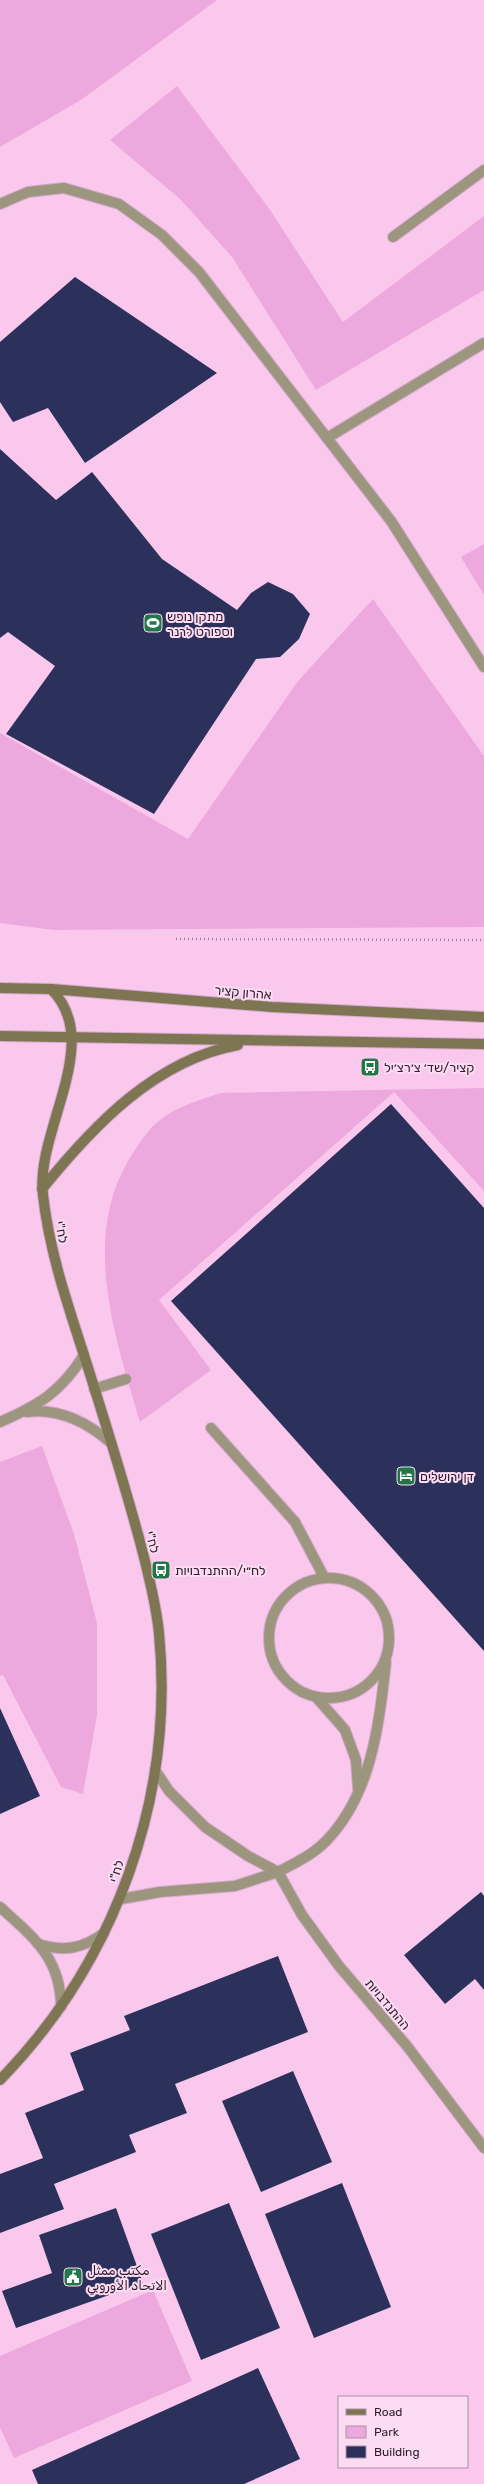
<svg xmlns="http://www.w3.org/2000/svg" width="484" height="2484" font-family="Rubik,Cairo,'Noto Sans Hebrew',sans-serif">
<style>
.green{fill:#eda9dd}
.building{fill:#2b315b}
.lines{fill:none;stroke-linecap:round;stroke-linejoin:round}
.lane-casing{stroke:#d5a9ca;stroke-width:12}
.street-casing{stroke:#d5a9ca;stroke-width:12}
.secondary-casing{stroke:#d5a9ca;stroke-width:12}
.path{stroke:#a47f9b;stroke-width:2.5;stroke-dasharray:1 3;stroke-linecap:butt}
.lane{stroke:#9c967f;stroke-width:10}
.street{stroke:#9c967f;stroke-width:10}
.secondary{stroke:#7e7552;stroke-width:10}
.labels{text-anchor:middle;stroke-width:4;stroke-linejoin:round;paint-order:stroke}
.poi-label{font-size:13px;fill:#2f1d2b;stroke:#fbdcf3;text-anchor:start}
.street-label{font-size:13px;fill:#2f1d2b;stroke:#fbdcf3}
</style>
<rect width="100%" height="100%" fill="#fac8ed"/>
<g class="green">
<path d="M0,0h217l-136,100 -81,47z"/>
<path d="M177,86l91,121 75,115 141,-106v74l-168,100 -84,-133 -51,-57 -71,-60z"/>
<path d="M484,544v51l-23,-38z"/>
<path d="M373,599l111,157v171l-430,3 -54,-7v-190l188,106 110,-158z"/>
<path d="M484,1088v103l-90,-99 -235,208 52,70 -71,52c-25,-86 -61,-187 -7,-269 7,-11 16,-25 27,-33 17,-14 40,-20 61,-27z"/>
<path d="M42,1446l32,88 23,89v92l-14,79 -22,-7 -58,-112 -3,1v-214z"/>
<path d="M153,2290l39,91 -178,77 -14,-31v-71z"/>
</g>
<g class="building">
<path d="M75,277l142,96 -132,90 -37,-55 -35,14 -13,-20v-60z"/>
<path d="M0,449l56,51 36,-28 70,87 75,51 14,-17 17,-11 25,12 17,20 -11,25 -19,18 -24,2 -102,155 -148,-80 49,-68 -47,-34 -8,6z"/>
<path d="M391,1104l93,104v443l-313,-350z"/>
<path d="M0,1708l40,88 -40,18z"/>
<path d="M481,1892l3,4v94l-9,-11 -30,25 -41,-49z"/>
<path d="M278,1956l30,76 -133,52 12,29 -58,22 7,17 -82,32 10,25 -64,24v-59l43,-16 -18,-45 59,-23 -14,-37 60,-23 -6,-14z"/>
<path d="M293,2071l39,91 -71,30 -39,-91z"/>
<path d="M342,2183l49,124 -77,31 -49,-124z"/>
<path d="M229,2203l51,125 -79,32 -50,-126z"/>
<path d="M116,2208l27,75 -127,45 -14,-37 50,-18 -13,-38z"/>
<path d="M258,2368l42,91 -56,25h-206l-6,-14z"/>
</g>
<g class="lines">
<defs>
<g id="lane">
<path d="M0,204l28,-12 36,-4 55,16 43,31 37,37 192,249 93,146"/>
<path d="M393,237l91,-67"/>
<path d="M327,438l157,-95"/>
<path d="M94,1389l32,-10"/>
<path d="M27,1412c32,-4 60,10 84,31"/>
<path d="M0,1422c39,-17 61,-30 84,-67"/>
<path d="M211,1428l84,94 29,55"/>
<circle cx="329" cy="1638" r="60"/>
<path d="M316,1697l29,33 11,30 2,28"/>
<path d="M278,1872c17,-9 35,-17 49,-32 45,-47 52,-116 59,-178"/>
<path d="M0,1907c33,30 61,51 61,100"/>
<path d="M38,1944c26,8 44,5 66,-11"/>
</g>
<g id="street">
<path d="M155,1770l14,21 36,36 43,29 30,16 24,43 37,51 68,80 77,102"/>
<path d="M121,1899l39,-7 75,-6 43,-14"/>
</g>
<g id="secondary">
<path d="M0,988l51,1 221,18 212,10"/>
<path d="M0,1036l484,8"/>
<path d="M42,1189c51,-63 113,-129 196,-144"/>
<path d="M0,2080c115,-118 175,-282 159,-447 -3,-30 -11,-61 -19,-91 -17,-64 -37,-127 -57,-190 -17,-52 -34,-103 -40,-157 -8,-64 62,-153 8,-206"/>
</g>
</defs>
<use href="#lane" class="lane-casing"/>
<use href="#street" class="street-casing"/>
<use href="#secondary" class="secondary-casing"/>
<path class="path" d="M176,939l308,1"/>
<use href="#lane" class="lane"/>
<use href="#street" class="street"/>
<use href="#secondary" class="secondary"/>
</g>
<defs>
<symbol id="stadium-square" viewBox="-11 -11 22 22"><rect x="-9" y="-9" width="18" height="18" rx="4" fill="#227749" stroke="#fbdcf3"/><path d="M0-5a6.5 5 0 1 0 0 10a6.5 5 0 1 0 0-10ZM-3.5-1.8h7v3.6h-7Z" fill="#fff"/></symbol>
<symbol id="bus-square" viewBox="-11 -11 22 22"><rect x="-9" y="-9" width="18" height="18" rx="4" fill="#227749" stroke="#fbdcf3"/><path d="M-5-6H5V4H4V6H2V4H-2V6H-4V4H-5ZM-3.5-4V0h7V-4ZM-3.5 1.2v1.5H-2V1.2ZM2 1.2v1.5H3.5V1.2Z" fill="#fff"/></symbol>
<symbol id="hotel-square" viewBox="-11 -11 22 22"><rect x="-9" y="-9" width="18" height="18" rx="4" fill="#227749" stroke="#fbdcf3"/><path d="M-6-4.5h1.5V1H6V5H4.5V3h-9V5H-6ZM-4 0a1.8 1.8 0 1 1 3.6 0ZM.5 0V-2.5h3Q6-2.5 6 0Z" fill="#fff"/></symbol>
<symbol id="civic-square" viewBox="-11 -11 22 22"><rect x="-9" y="-9" width="18" height="18" rx="4" fill="#227749" stroke="#fbdcf3"/><path d="M-.6-6.5H3V-4.5H.6V-3L4-1V1h2V6H-6V1h2V-1L-.6-3ZM-1.2 2.5V6h2.4V2.5Z" fill="#fff"/></symbol>
</defs>
<g fill-rule="evenodd">
<use href="#stadium-square" x="142" y="612" width="22" height="22"/>
<use href="#bus-square" x="359" y="1056" width="22" height="22"/>
<use href="#hotel-square" x="395" y="1465" width="22" height="22"/>
<use href="#bus-square" x="150" y="1559" width="22" height="22"/>
<use href="#civic-square" x="62" y="2266" width="22" height="22"/>
</g>
<g class="labels">
<g class="poi-label">
<text x="167" y="621">מתקן נופש<tspan x="167" dy="15">וספורט לרנר</tspan></text>
<text x="384" y="1072">קציר/שד׳ צ׳רצ׳יל</text>
<text x="420" y="1481">דן ירושלים</text>
<text x="175" y="1575">לח״י/ההתנדבויות</text>
<text x="87" y="2275">مكتب ممثل<tspan x="87" dy="15">الاتحاد الأوروبي</tspan></text>
</g>
<g class="street-label">
<text transform="translate(243 992) rotate(5)" y="5">אהרון קציר</text>
<text transform="translate(62 1232) rotate(79)" y="5">לח"י</text>
<text transform="translate(153 1542) rotate(75)" y="5">לח"י</text>
<text transform="translate(116 1871) rotate(-73)" y="5">לח"י</text>
<text transform="translate(388 2004) rotate(50)" y="5">ההתנדבויות</text>
</g>
</g>
<rect x="338" y="2396" width="130" height="72" fill="#fbdcf3" stroke="#a990a3"/>
<rect x="346" y="2409" width="20" height="6" fill="#7e7552" stroke="#a990a3"/>
<text x="374" y="2416" font-size="12" fill="#2f1d2b">Road</text>
<rect x="346" y="2426" width="20" height="12" fill="#eda9dd" stroke="#a990a3"/>
<text x="374" y="2436" font-size="12" fill="#2f1d2b">Park</text>
<rect x="346" y="2446" width="20" height="12" fill="#2b315b" stroke="#a990a3"/>
<text x="374" y="2456" font-size="12" fill="#2f1d2b">Building</text>
</svg>
